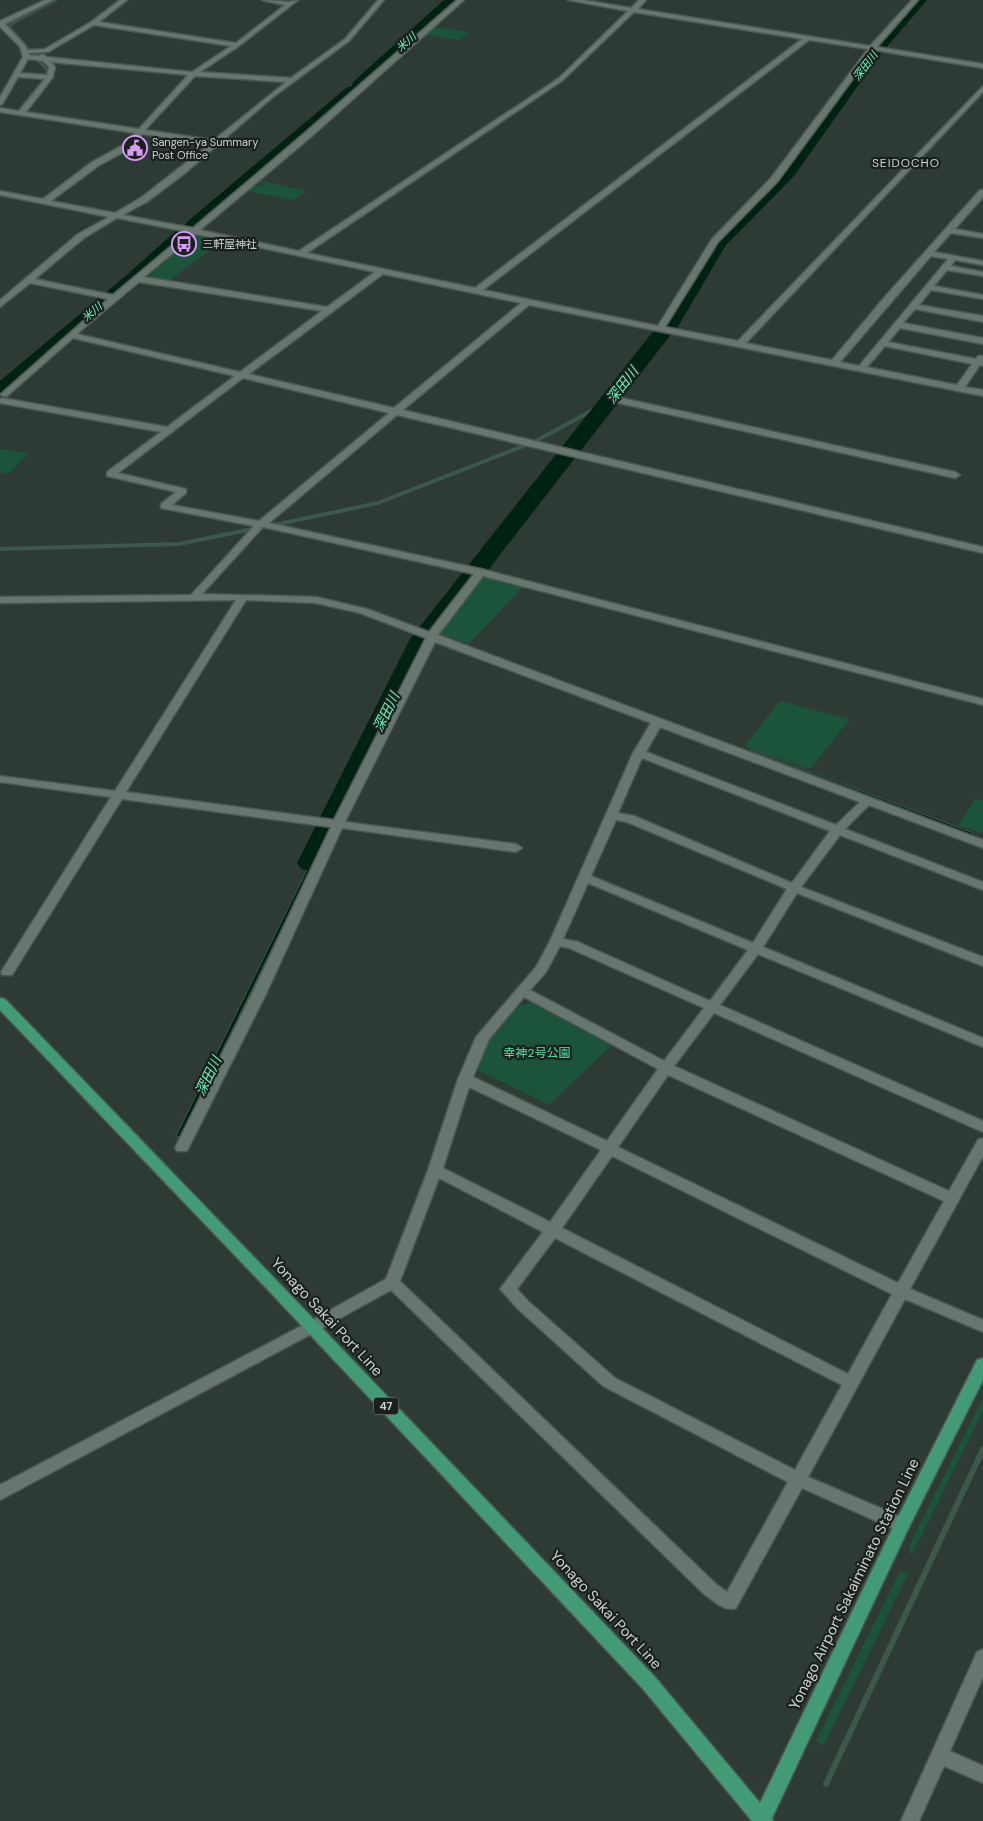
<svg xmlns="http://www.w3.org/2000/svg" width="983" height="1821" font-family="'DM Sans','Noto Sans JP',sans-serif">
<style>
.green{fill:#1b533b}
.water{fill:#002213;stroke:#3d574b}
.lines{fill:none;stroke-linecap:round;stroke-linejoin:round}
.stream-far2{stroke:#3d574b;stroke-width:3}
.stream-far1{stroke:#3d574b;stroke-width:4}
.stream{stroke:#3d574b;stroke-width:6}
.river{fill:#002213;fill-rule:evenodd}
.minor-casing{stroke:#4c5751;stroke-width:3}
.major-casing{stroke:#4c5751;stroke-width:3}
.minor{fill:#67766e;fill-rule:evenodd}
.major{fill:#429a77;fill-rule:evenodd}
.labels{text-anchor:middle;stroke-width:4.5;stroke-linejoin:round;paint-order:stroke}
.far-water-label{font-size:11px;font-style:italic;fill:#64fab9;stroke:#1a201d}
.far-poi-label{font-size:11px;fill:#cbd3cf;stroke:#1a201d;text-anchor:start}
.shield{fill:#1a201d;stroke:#969d9a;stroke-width:1}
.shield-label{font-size:11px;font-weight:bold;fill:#cbd3cf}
.far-quarter-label{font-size:12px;letter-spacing:1px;fill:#cbd3cf;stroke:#1a201d}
.park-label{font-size:12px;fill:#50e9a9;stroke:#1a201d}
.water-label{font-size:14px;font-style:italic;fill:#64fab9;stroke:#1a201d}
.near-street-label{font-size:15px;fill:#cbd3cf;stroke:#1a201d}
</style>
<rect width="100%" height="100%" fill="#2d3b34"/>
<g class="green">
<path d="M433,27l37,5 -11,8 -35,-5z"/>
<path d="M257,180l50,11 -15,9 -46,-9 7,-6 9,1 3,-2 -9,-2z"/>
<path d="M195,235l25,4 -10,8 3,1 -46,34 -21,-4 35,-33z"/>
<path d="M0,450l2,-1 26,4 -19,21 -9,-2z"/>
<path d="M484,576l39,11 -54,57 -32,-11 41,-56z"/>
<path d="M780,701l70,18 -40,50 -64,-22 -1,-2z"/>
<path d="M975,799l8,2v29l-2,3 -23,-8z"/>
<path d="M532,1003l79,43 -62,59 -72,-35 11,-31 31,-33z"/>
<path d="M983,1397v14l-72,145 -2,-10z"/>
<path d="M900,1571l8,3 -84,171 -8,-4z"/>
</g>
<g class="water">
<path d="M751,749l222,84 -1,2 -222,-85z"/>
<path d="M327,829l3,1 -150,307 -4,-1z"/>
</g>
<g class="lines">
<path class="stream-far2" d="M21,108l26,-32v-6l-38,-43 5,-5 42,-22"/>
<g class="stream-far1">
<path d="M269,526l109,-23 158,-62 77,-42"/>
<path d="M0,549l179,-5 79,-16"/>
</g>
<path class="stream" d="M826,1784l157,-335"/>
<g class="river">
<path d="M444,0h16l-95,88 -6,2 -1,4 -159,136 -9,1 2,3 -3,4 -46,43 -136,114 -7,2v-16l129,-108 48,-43 9,-1 -2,-3 3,-4 159,-134 6,-2 1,-4z"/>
<path d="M912,0h15l-48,56 -85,120 -68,69 -50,85 -5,1 1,2 -3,4 -236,304 -108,222 -4,6 -10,2 -10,-2 -4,-6 113,-224 245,-310 5,-1 -1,-2 54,-88 69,-70 87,-118z"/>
</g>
<defs>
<g id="minor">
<path d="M45,0h8l-48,24 20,21 2,5 18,-1 46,-27 29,-22h7l-28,22 137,21 49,-38 -23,-5 27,2 9,-2 -59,46 -39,26 91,6 54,-39 33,-39h6l-35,41 -76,56 -89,77 -36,27 -25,14 70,13 113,-96 151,-132h7l-152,136 -112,94 99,21 260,-173 69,-67 -60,-11h15l48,8 8,-8h7l-8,9 232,37 42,-46h6l-41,47 106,17v4l-109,-18 -97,132 -59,60 -53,85 73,14 245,-255v6l-237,251 86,17 51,-61 97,-109h3v7l-28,32 28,5v4l-32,-5 -17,19 49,9v4l-28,-5 -4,6 32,6v4l-36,-6 -13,16 49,9v4l-52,-9 -12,15 64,11v6l-68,-13 -12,14 80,15v6l-83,-16 -12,14 88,17 2,-3h5v10l-3,-1 -15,22 18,3v6l-454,-91 -126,105 580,137v6l-586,-138 -128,108 212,46 502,130v6l-500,-129 -45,59 545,205v8l-114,-43 -24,24 138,53v8l-143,-55 -39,52 182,70v9l-186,-73 -34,54 220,91v9l-225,-93 -38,51 263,116v11l-269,-119 -40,53 275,125 29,-51 5,-2v18l-73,133 73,31v12l-78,-33 -97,178 100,43 2,5 -2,5 -6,2 -6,-2 -94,-42 -66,120c-12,4 -22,-7 -32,-14l-313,-304 -76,42 -315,168v-15l305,-161 81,-45 42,-109 30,-91 18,-42 60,-70 14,-26 83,-188 18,-30 -216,-81 -90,180 171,22 6,4 -6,4 -174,-24 -76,166 -79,157h-10l-2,-3 77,-154 79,-167 -209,-28 -110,176h-10l-1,-3 110,-175 -111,-15v-6l115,15 121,-191 -236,3v-6l191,-2 63,-69 -93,-18v-4l15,-12 -69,-16v-4l54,-40 -161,-29v-4l2,-1 165,29 68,-51 -162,-38 -66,58 -7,-1 108,-96 -78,-16 -30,24v-7l78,-66 31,-17 -109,-22v-4l43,8 49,-37 33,-18 10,-11 -135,-21v-4l19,3 26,-32 -27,-2 -15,26 -3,2v-8l23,-40 -3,-10 -20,-20v-6zM634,12l168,27 -327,249 -168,-35 256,-173zM94,25l137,21 -39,26 -145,-15 -5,-3 -3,2 -10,-1 -1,-2 20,-1zM809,40l59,9 -97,129 -59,61 -54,87 -175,-36zM28,59l15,2 6,6 -2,8 -27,-2zM51,62l137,13 -49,54 -113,-17 27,-35 2,-10zM195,76l91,6 -72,58 -69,-10zM142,134l68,10 -68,53 -27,16 -64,-12 47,-35 33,-18zM117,218l71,14 -75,63 -78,-16 49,-41zM196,234l179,38 -48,35 -183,-30zM931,256l17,3 -89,107 -19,-4zM383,274l138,29 -127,105 -145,-34zM139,282l183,29 -82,61 -163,-38zM885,346l87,18 -15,21 -90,-18zM243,378l146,35 -130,108 -87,-16 14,-12v-4l-68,-16zM263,527l211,47 -45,58 -62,-23 -51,-12 -114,-3zM246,600l70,3 44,10 66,25 -92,182 -208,-28zM660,727l200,75 -24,23 -190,-73zM642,758l188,73 -38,52 -158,-67 -16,-3zM616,820l11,2 160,67 -34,54 -162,-67zM588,883l160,67 -38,51 -132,-59 -15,-3zM560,946l9,2 135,60 -40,53 -134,-71 16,-18zM524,997l134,72 -51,72 -134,-64 16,-38zM668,1075l276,126 -46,82 -280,-136zM469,1087l132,63 -51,72 -107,-54zM612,1156l280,138 -44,80 -286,-146zM439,1178l104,54 -43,57 18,20 85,77 185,96 -61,110 -11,-8 -316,-303zM555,1238l287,147 -47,85 -180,-92 -87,-77 -11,-12z"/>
<path d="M617,397l338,75 5,3 -5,3 -341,-76 -2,-2z"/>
<path d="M983,1649v28l-33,74 33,15v17l-39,-17 -25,55h-18l76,-169z"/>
</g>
<path id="major" d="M0,998l5,1 275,285 375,393 105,126 134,-278 81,-161 2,-4 6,-2v22l-73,145 -138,293 1,3h-21l-109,-132 -373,-397 -270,-282z"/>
</defs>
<use href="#minor" class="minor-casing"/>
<use href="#major" class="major-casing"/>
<use href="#minor" class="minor"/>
<use href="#major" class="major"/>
</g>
<defs>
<symbol id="civic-ring" viewBox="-11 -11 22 22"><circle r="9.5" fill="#1a201d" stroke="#d99af7" stroke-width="1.5"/><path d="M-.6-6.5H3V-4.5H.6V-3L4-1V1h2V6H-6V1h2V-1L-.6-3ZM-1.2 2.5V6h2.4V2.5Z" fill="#d99af7"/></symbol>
<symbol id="bus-ring" viewBox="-11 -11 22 22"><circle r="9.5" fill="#1a201d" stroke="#d99af7" stroke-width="1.5"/><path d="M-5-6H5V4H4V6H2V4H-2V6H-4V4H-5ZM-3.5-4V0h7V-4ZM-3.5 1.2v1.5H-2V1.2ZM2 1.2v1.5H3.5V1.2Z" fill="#d99af7"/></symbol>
</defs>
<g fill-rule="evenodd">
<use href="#civic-ring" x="121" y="134" width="28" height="28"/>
<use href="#bus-ring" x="170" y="230" width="28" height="28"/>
</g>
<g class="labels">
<g class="far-water-label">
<text transform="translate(406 42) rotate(-42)" y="4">米川</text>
<text transform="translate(865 66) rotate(-53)" y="4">深田川</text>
<text transform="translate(92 312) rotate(-41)" y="4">米川</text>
</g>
<g class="far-poi-label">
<text x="152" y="146">Sangen-ya Summary<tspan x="152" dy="13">Post Office</tspan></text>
<text x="202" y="248">三軒屋神社</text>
</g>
<rect class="shield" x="373.5" y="1397.5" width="25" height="17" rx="4"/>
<g class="shield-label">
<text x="386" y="1410">47</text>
</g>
<g class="far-quarter-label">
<text x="906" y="167">SEIDOCHO</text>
</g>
<g class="park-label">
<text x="537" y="1057">幸神2号公園</text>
</g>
<g class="water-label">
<text transform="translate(622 385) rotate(-52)" y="5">深田川</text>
<text transform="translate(386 712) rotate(-64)" y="5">深田川</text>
<text transform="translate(208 1076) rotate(-64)" y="5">深田川</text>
</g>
<g class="near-street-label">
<text transform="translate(327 1317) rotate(47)" y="5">Yonago Sakai Port Line</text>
<text transform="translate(854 1584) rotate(-64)" y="5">Yonago Airport Sakaiminato Station Line</text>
<text transform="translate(606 1610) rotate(47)" y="5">Yonago Sakai Port Line</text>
</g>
</g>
</svg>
